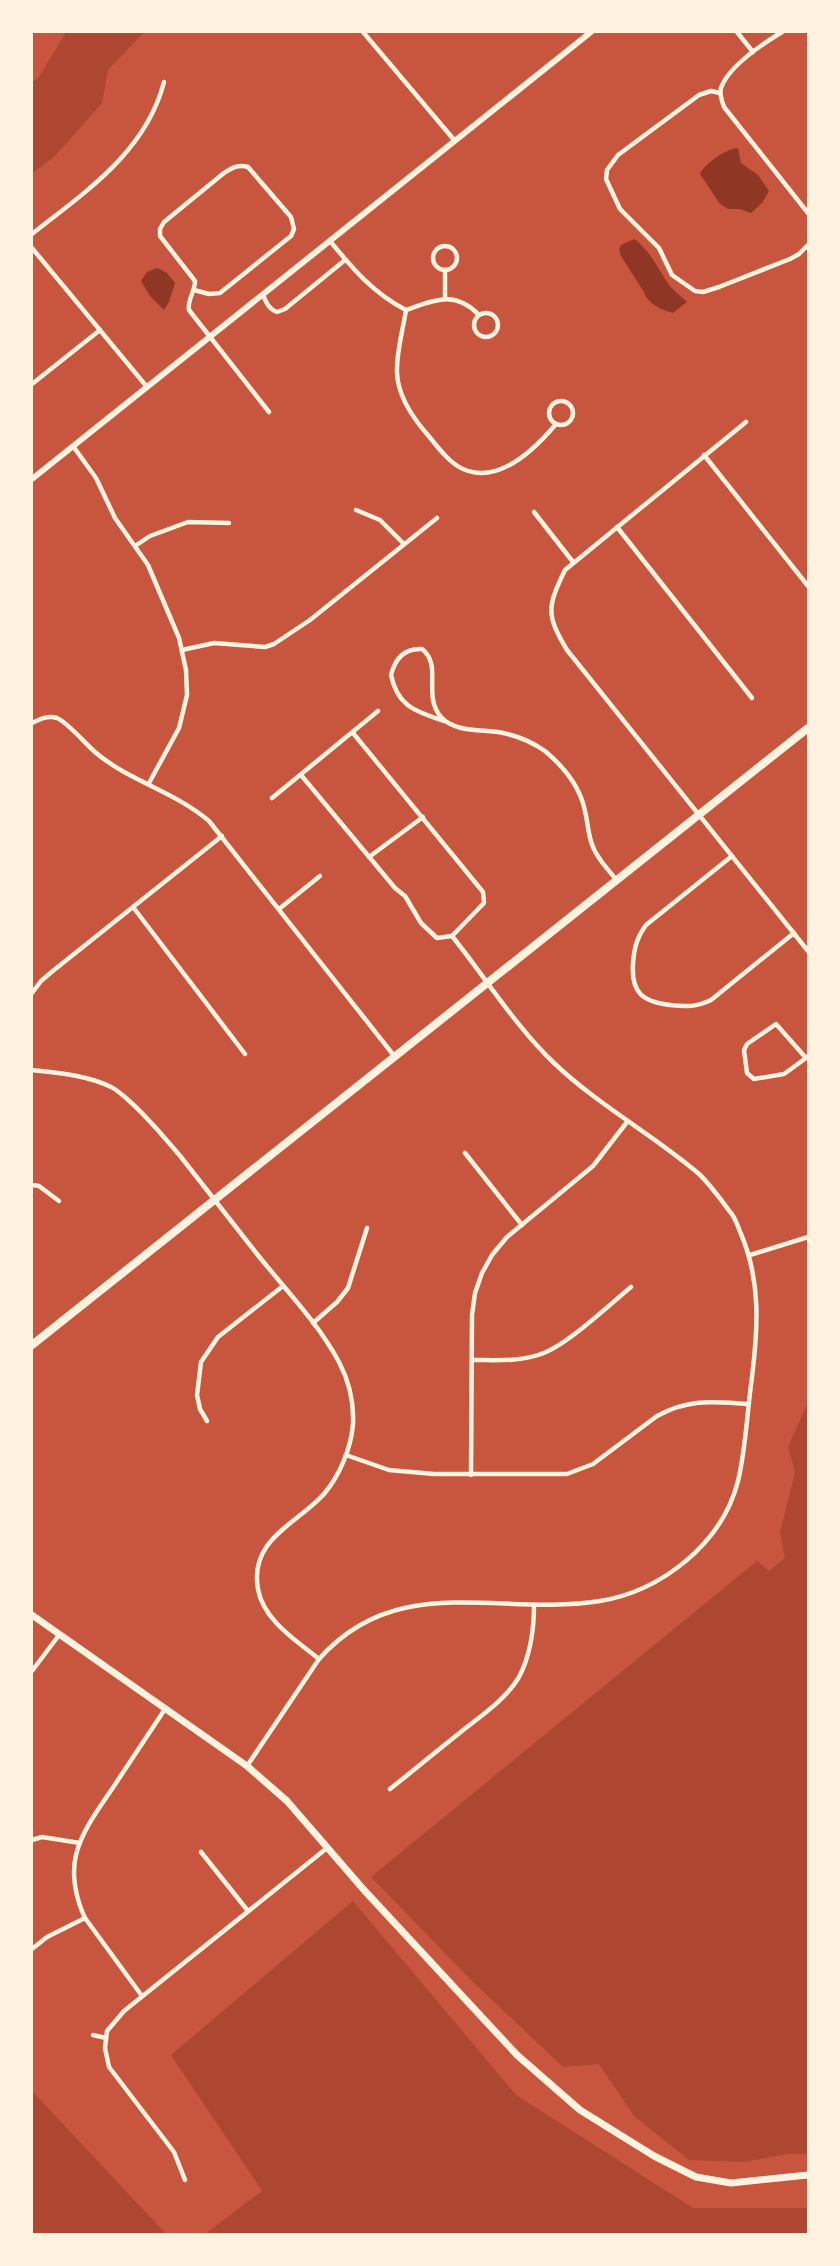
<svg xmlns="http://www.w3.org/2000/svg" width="840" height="2266" font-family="'Playfair Display',serif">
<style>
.green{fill:#ae4732}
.water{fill:#8f3625}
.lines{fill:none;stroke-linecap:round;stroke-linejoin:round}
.minor{stroke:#fff3e0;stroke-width:4.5}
.tertiary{stroke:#fff3e0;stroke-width:6}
.secondary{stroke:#fff3e0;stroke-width:7}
.primary{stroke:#fff3e0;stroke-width:8}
</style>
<rect width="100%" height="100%" fill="#c8553d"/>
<g class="green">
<path d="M66,32h78l-36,38 -6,33 -48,54 -22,16v-90l7,-6z"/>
<path d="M808,1402v752h-20l-45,8 -54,-2 -55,-44 -35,-52 -36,3 -90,-85 -102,-105 386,-316 12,10 16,-13 -5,-26 15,-60 -7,-25z"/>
<path d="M353,1901l163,194 177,113h115v26h-603l57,-43 -91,-136z"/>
<path d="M32,2091l134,143h-134z"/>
</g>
<g class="water">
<path d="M738,148l3,15 17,12 11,16 -7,12 -11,10 -11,-4h-12l-8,-5 -20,-30c5,-11 26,-25 38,-26z"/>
<path d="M634,239c15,10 23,28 33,43 5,8 13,13 20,20l-14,11c-12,-3 -26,-10 -29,-21l-23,-36 -2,-6 2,-5z"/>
<path d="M157,268l9,4 9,11 -6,19 -5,8 -14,-14 -9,-15 6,-9z"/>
</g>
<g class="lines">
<g class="minor">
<path d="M363,32l92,109"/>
<path d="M737,32l16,20"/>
<path d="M782,32c-18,11 -54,35 -61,56 -2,6 1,13 3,19l84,106"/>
<path d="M720,93l-9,-2 -12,4 -81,60 -11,15 -1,9 14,30 39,39 13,27 23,16 8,1 16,-5 71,-28 9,-5 9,-9"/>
<path d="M32,234c53,-42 114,-82 132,-152"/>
<path d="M330,241c23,28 43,52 76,69 29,-10 49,-20 73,5"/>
<circle cx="445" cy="258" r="12"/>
<path d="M32,248l115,139"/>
<path d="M445,270v28"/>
<path d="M194,290l15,4 11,-1 71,-57 3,-7 -3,-12 -43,-50c-10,-3 -16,1 -24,6l-60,49 -4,7v7l35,45c0,11 -8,19 -6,29l80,102"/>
<path d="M263,294c3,9 6,15 14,18l8,-3 60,-49"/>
<path d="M406,310c-3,20 -10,43 -9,63 1,22 16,45 30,61 10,12 22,29 36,35 36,16 72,-20 93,-45"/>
<circle cx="486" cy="325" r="12"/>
<path d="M32,384l68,-54"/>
<circle cx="561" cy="413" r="12"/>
<path d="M746,422l-181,148c-18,37 -19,45 2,80l241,301"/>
<path d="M73,446l23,32 19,40 33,47 31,73 7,32 1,25 -8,33 -30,55"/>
<path d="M704,455l104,131"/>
<path d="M356,510l24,10 24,24"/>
<path d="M534,512l39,50"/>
<path d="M617,527l135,171"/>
<path d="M135,546l15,-10 38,-14 41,1"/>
<path d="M182,650l32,-7 51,4 9,-3 36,-24 127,-102"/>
<path d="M447,722c-28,-10 -49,-13 -56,-47 4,-16 13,-27 31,-26 21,16 0,46 19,68 14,16 43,12 62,16 15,3 29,9 42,18 19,16 35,35 40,60 3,12 3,25 8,36 5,13 16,23 24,34"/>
<path d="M32,723c8,-4 16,-8 25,-5 10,4 28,25 38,34 32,28 79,39 114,69l186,236"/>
<path d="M353,733l130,159 1,11 -32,33"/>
<path d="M301,775l94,113 10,8 16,27 16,15 15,-2"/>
<path d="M272,798l106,-87"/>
<path d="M732,856l-86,69c-9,12 -12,23 -13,39 -2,29 10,38 37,41 16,2 27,2 41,-5l83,-67"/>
<path d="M369,857l54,-40"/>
<path d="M133,907l112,147"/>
<path d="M279,909l41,-33"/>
<path d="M32,993l9,-12 13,-11 168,-134"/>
<path d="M806,1058l-30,-34 -29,20 -3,6 3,23 7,6 30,-5 22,-16 2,-2"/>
<path d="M32,1070c26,3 55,5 79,17 5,2 10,7 15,11 21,18 37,38 55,59 25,32 51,65 76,97 28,35 61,69 82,108 10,19 15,40 14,62 -2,24 -13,51 -29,70 -27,30 -75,45 -66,95 5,31 39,52 61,70"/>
<path d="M465,1153l57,72"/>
<path d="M32,1185l7,1 20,15"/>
<path d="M750,1255l58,-18"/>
<path d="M313,1323l24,-21 11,-14 19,-60"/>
<path d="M472,1360c22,0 47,2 69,-6 25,-8 68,-49 90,-67"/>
<path d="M207,1421l-7,-12 -3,-14 4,-33 17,-25 65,-51"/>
<path d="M346,1455l43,15 45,4h133l26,-10 64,-48c32,-18 56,-14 91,-12"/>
<path d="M471,1475l1,-160 3,-22 7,-20 10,-18 15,-18 86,-71 34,-44"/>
<path d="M32,1671l27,-36"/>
<path d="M247,1766l72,-107c79,-89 180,-42 281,-58 61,-10 122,-57 138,-120 8,-33 9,-69 14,-104 6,-49 9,-96 -11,-143 -3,-7 -5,-15 -10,-21 -10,-13 -21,-29 -33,-40 -46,-39 -100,-68 -144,-110 -38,-36 -69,-86 -102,-127"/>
<path d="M390,1789c24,-19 48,-39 72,-58 20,-16 44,-32 57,-54 12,-23 15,-47 15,-72"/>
<path d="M32,1840l10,-3 38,6"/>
<path d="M201,1852l47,59"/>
<path d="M32,1949l15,-12 38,-19"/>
<path d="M142,1996l-57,-78c-9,-19 -14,-43 -9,-63 6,-25 24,-48 38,-69 17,-26 34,-51 51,-77"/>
<path d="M93,2035l13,3"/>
<path d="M185,2180l-11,-28 -65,-85 -4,-19 2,-17 17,-20 203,-163"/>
</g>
<path class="tertiary" d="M32,479l559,-447"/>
<path class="secondary" d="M32,1615l215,151 40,35 77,89 153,165 63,55 74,46 42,21 35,6 77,-8"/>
<path class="primary" d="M32,1345l776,-617"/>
</g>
<rect width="840" height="2266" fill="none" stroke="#fff3e0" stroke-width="66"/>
</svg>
